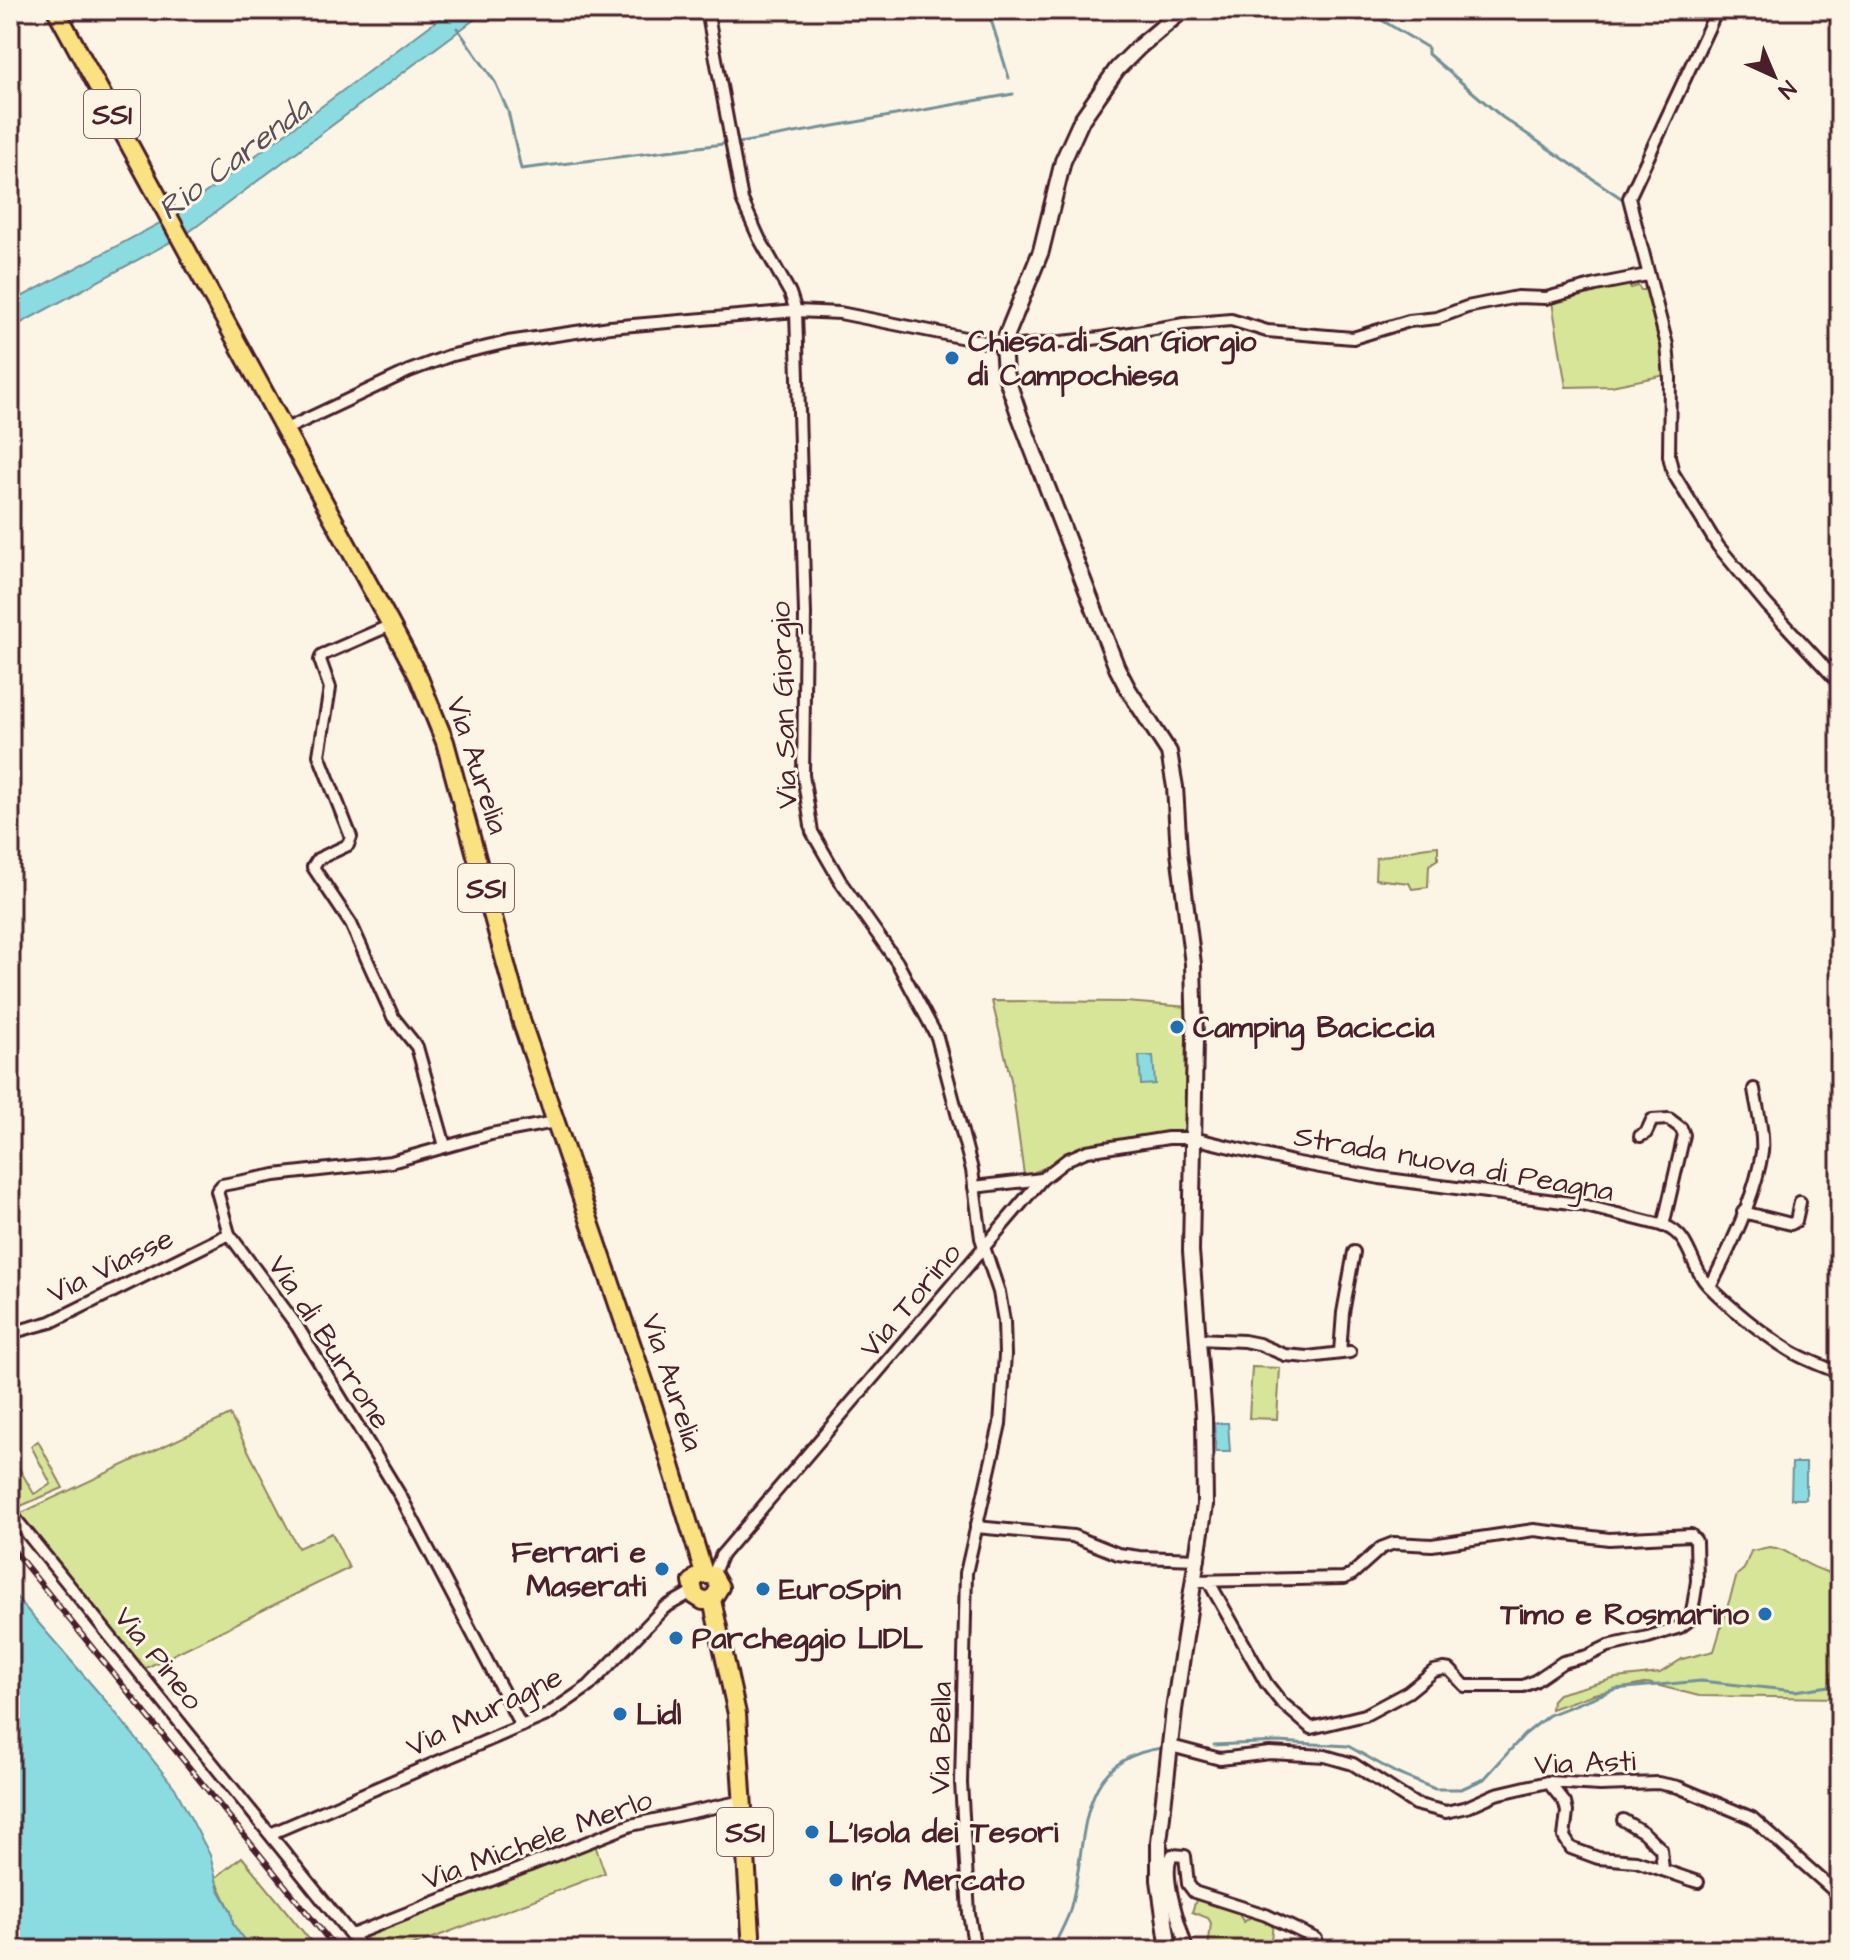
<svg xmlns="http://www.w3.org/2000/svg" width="1850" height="1960" font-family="'Architects Daughter',sans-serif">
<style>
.green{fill:#d6e598;stroke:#908262;stroke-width:2}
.water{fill:#8bdce1;stroke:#719098;stroke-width:2}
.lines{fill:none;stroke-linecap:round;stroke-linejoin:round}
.stream{stroke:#719098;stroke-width:3}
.minor-casing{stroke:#4a1f2b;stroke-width:16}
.secondary-casing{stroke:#4a1f2b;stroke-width:20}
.primary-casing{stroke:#4a1f2b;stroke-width:22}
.minor{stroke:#fcf5e5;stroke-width:10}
.secondary{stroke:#fcf5e5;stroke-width:14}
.primary{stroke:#fae181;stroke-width:16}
.rail-casing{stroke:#4a1f2b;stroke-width:6}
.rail{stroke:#fcf5e5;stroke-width:3;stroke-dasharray:9;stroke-linecap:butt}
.poi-dot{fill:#1f6fb2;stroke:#fcf5e5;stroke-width:3}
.labels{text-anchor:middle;stroke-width:6;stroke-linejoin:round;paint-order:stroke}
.shield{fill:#fcf5e5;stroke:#7f5f63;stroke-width:2}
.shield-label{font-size:28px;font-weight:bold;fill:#4a1f2b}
.poi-label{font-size:30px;font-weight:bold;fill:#4a1f2b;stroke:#fcf5e5;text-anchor:start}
.street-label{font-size:30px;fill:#4a1f2b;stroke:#fcf5e5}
.water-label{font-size:32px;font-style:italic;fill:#5a4e58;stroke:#fcf5e5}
</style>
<rect width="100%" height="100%" fill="#fcf5e5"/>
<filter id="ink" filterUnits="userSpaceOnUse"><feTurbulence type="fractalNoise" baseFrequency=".0125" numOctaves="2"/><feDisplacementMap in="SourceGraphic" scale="16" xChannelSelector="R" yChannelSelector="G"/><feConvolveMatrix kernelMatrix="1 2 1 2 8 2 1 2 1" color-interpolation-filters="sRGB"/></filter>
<g filter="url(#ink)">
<g class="green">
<path d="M1624,284h5l2,4 7,-2 3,4h6l17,55 2,30 -55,11 -45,1 -14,-85z"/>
<path d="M1438,846v13l-9,6 -1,22 -16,2 -3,-6 -34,-4 1,-21c22,-4 39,-11 62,-12z"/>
<path d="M992,1001l134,1 62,5v124c-28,0 -93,11 -119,22 -16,7 -26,19 -45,22l-13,-95z"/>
<path d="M1252,1367l28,1 -3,51 -28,-1z"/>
<path d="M230,1415l68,133 34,-15 17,35 -205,101 -125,-155z"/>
<path d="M38,1441l25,47 -47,20 -6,-7v-28l9,-5 15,26 17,-10 -20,-38z"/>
<path d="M1769,1547c16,1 22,9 35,15 8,5 17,8 25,11l11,-19v144l-141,-2 -51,-13 -54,11 -43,15 1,-9 6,-6 58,-16 44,-5 22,-14 32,-8 23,-76 7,-6 7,-18z"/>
<path d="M595,1845l10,28 -204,77h-26l-12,-16z"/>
<path d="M242,1857l76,93h-68l-17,-26 -2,-13 -16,-33z"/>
<path d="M1197,1897l38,12 9,13 9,-7 20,8 -2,17 -3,6 -60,4 3,-27 -3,-5 -16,-6z"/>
</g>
<g class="water">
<path d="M451,10h36l-298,222 -179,97v-26l167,-89z"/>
<path d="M1139,1056h14l2,28 -14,1z"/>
<path d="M1214,1423h14l2,29h-14z"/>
<path d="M1792,1463h14v36h-15z"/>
<path d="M10,1590l101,117 64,81 35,67 8,33 13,23 2,13 18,26h-241z"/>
</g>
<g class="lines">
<g class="stream">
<path d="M988,10l21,68"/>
<path d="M1365,10l63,38v6l74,63 119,81"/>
<path d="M457,28l38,54 13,29 13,58 202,-25"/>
<path d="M739,143l274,-49"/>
<path d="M1214,1745l64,-3 70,4 48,27 39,16h26l23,-10 40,-44 25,-20 66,-26 86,-8 94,10 34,-5 11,-5"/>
<path d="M1052,1950c5,-11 11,-22 16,-34 23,-65 -1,-156 94,-168"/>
</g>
<defs>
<g id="minor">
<path d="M707,10l35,190 17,38 31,55 6,18 9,303 -2,161 9,57 30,52 55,78 40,75 35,133 9,68 18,54 5,29 1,34 -5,69 -34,149 -5,210 8,131 6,36"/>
<path d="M1717,10l-88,188 38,147 3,33 -1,78 4,17 45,73 49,59 73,79"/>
<path d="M284,430l125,-59 40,-15 59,-14 102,-15 186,-16 44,2 170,34 91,-9 83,-14 47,-4 36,11 86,7 56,-17 28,-3 30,-11 50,-10 29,1 50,-13 51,-10"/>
<path d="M391,625l-69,30 -2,5 10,28 -11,67 32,82 -3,8 -30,14 -5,8 38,57 42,93 24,30 28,99"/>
<path d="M1640,1136l6,-3 6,-13 17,-1 12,9 3,7 -21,91"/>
<path d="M974,1187l68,-8"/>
<path d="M1743,1212l48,12 5,-3 4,-19"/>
<path d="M1710,1287c20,-38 46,-93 52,-135 2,-20 -5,-43 -8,-63"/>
<path d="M10,1333l41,-11 178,-88"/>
<path d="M1197,1339l47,2 15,3 26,11 23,2 42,-5"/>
<path d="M1340,1352l3,-39 11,-61"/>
<path d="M10,1512l353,438"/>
<path d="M976,1527l97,9 45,18 21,3 60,2"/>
<path d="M713,1575l8,-19 321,-377 26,-20 19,-8 81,-13h25l100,24 87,16 198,26 87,22c26,10 25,40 42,58 22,23 56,50 82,66 16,10 34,16 51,23"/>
<path d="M1194,1581l150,-3 8,-4 29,-26 13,-5 38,2 102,-15 75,9 82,-4 5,6 1,40 -6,38 -11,8 -32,10 -40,9 -21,10 -24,6 -28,19 -12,5h-58l-15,-16 -6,-1 -10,2 -26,21 -43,23 -54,13 -30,-26 -15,-19 -57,-101"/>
<path d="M521,1726l-120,-229 -104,-171 -68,-92 -12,-43 5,-6 53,-10 116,-13 100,-28 64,-12"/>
<path d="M1171,1746l49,13 50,-6 55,3 28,8 62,40 31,8 21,-5 29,-13 52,-12 52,3 58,-2 20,4 74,31 88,78"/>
<path d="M1548,1782l17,21 2,9 -3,25 7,11 27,10 38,3 62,21"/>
<path d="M1623,1820l20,12 18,17 2,21"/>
<path d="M270,1834l277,-119 42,-29 75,-78 28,-16"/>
<path d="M352,1935l279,-110 112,-24"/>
<path d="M1187,1950c-6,-23 -26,-74 -15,-95l13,1 3,28 6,8 72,23 50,24"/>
</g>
<path id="secondary" d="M1169,1950l-10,-70v-38l15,-132 31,-205 -1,-87 -13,-167 4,-212 -2,-75 -14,-112 -4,-65 -6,-35 -41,-63 -11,-21 -97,-251 -15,-44 -2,-29 38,-93 22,-90 19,-42 35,-50 23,-23 43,-36"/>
<g id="primary">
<path d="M56,10l335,615 28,53 26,64 77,281 132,387 50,163"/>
<path d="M712,1600l-9,1 -8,-5 -3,-14 7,-7h14l7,12 -8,13 25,114 15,236"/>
</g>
</defs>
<use href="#minor" class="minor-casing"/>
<use href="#secondary" class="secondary-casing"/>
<use href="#primary" class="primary-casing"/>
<use href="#minor" class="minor"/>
<use href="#secondary" class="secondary"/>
<use href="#primary" class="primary"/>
<defs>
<path id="rail" d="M10,1546l327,404"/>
</defs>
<use href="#rail" class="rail-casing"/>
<use href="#rail" class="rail"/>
</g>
</g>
<g class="poi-dot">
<circle cx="952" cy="358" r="8"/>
<circle cx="1177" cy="1027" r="8"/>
<circle cx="662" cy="1569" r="8"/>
<circle cx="763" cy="1589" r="8"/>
<circle cx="1765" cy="1614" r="8"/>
<circle cx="676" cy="1638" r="8"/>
<circle cx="620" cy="1714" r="8"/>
<circle cx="812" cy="1832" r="8"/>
<circle cx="836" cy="1880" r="8"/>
</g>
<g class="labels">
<g class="shield">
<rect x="84" y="90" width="56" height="48" rx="6"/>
<rect x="458" y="864" width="56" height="48" rx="6"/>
<rect x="717" y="1808" width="56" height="48" rx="6"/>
</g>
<g class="shield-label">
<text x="112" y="124">SS1</text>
<text x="486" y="898">SS1</text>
<text x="745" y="1842">SS1</text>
</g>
<g class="poi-label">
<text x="968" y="351">Chiesa di San Giorgio<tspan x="968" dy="34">di Campochiesa</tspan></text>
<text x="1193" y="1037">Camping Baciccia</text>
<text x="646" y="1562" text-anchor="end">Ferrari e<tspan x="646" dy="34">Maserati</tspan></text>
<text x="779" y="1599">EuroSpin</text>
<text x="1749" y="1624" text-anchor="end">Timo e Rosmarino</text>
<text x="692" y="1648">Parcheggio LIDL</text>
<text x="636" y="1724">Lidl</text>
<text x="828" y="1842">L'Isola dei Tesori</text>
<text x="852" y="1890">In's Mercato</text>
</g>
<g class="street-label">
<text transform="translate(783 705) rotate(-92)" y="10">Via San Giorgio</text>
<text transform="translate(478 765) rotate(72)" y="10">Via Aurelia</text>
<text transform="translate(1454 1163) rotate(10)" y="10">Strada nuova di Peagna</text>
<text transform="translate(110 1265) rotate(-26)" y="10">Via Viasse</text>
<text transform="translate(910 1300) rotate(-50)" y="10">Via Torino</text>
<text transform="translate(330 1342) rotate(57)" y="10">Via di Burrone</text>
<text transform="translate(673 1382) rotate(72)" y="10">Via Aurelia</text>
<text transform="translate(159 1658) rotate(51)" y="10">Via Pineo</text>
<text transform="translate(484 1711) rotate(-26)" y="10">Via Muragne</text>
<text transform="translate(940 1738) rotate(-89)" y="10">Via Bella</text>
<text transform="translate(1585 1762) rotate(-2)" y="10">Via Asti</text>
<text transform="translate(537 1839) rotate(-20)" y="10">Via Michele Merlo</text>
</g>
<g class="water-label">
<text transform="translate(234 158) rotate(-37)" y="11">Rio Carenda</text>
</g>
</g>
<rect width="1850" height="1960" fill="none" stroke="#fcf5e5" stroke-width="40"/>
<rect x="20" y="20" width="1810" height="1920" fill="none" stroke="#4a1f2b" stroke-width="3" filter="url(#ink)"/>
<g transform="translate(1774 76) rotate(136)" stroke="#fcf5e5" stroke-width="6" paint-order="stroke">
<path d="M0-6L14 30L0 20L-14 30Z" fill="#4a1f2b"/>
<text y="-12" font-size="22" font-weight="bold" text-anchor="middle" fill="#4a1f2b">N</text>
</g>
</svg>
